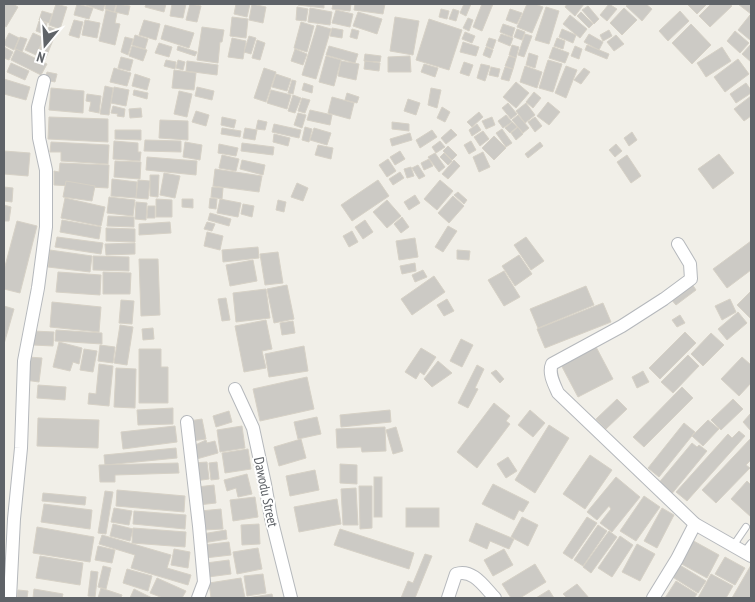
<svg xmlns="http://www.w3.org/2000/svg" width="755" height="602" font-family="'PT Sans Narrow',sans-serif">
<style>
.building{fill:#cccac5;stroke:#d6d1c6}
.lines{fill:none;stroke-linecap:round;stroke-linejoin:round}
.lane-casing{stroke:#b5b8bc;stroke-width:8}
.street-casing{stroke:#b5b8bc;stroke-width:14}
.lane{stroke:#fff;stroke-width:6}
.street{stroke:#fff;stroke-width:12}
.labels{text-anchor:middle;stroke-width:4;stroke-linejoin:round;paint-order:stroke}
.street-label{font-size:14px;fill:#5f6368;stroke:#fff}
</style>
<rect width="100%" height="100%" fill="#f1efe8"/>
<g class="building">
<path d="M4,4h9l5,3 -12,20 -2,-1z"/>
<path d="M56,4l11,3 -7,22 -11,-4z"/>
<path d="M77,4l16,4 -4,11 -15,-4z"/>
<path d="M83,4h22l-2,7z"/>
<path d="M106,4h10l-2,8 -9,-3z"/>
<path d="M117,4l13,2 -2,9 -13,-3z"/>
<path d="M146,4h20l-2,8 -19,-5z"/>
<path d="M172,4h14l-3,14 -13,-2z"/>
<path d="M190,4l11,2 -4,16 -11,-2z"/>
<path d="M236,4h14l-3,13 -13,-3z"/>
<path d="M252,4l14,3 -3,16 -14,-3z"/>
<path d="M298,4h26v4l-26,-3z"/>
<path d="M333,4h18l-1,7 -18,-2z"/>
<path d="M355,4h30l-2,10 -29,-4z"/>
<path d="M464,4h7l-5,12 -6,-3z"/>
<path d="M482,4h11l-11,27 -9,-4z"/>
<path d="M527,4h8l8,3 -11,26 -15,-6z"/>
<path d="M567,4h17l-9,12 -10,-9z"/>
<path d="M609,4l8,5 -10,12 -7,-6z"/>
<path d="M629,4h17l6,5 -10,12 -16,-15z"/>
<path d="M687,4h20l-10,10z"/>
<path d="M711,4h19l2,2 -22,21 -11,-11z"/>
<path d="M738,4h13v10z"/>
<path d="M588,6l11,13 -5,5 -12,-14z"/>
<path d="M297,7l11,2 -2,12 -10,-1z"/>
<path d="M546,7l13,4 -10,33 -14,-4z"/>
<path d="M310,8l22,4 -2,13 -22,-3z"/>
<path d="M624,8l13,12 -15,15 -12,-12z"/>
<path d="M441,9l8,2 -2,8 -8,-2z"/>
<path d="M453,9l6,2 -3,10 -7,-2z"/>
<path d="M510,9l12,4 -5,11 -11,-4z"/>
<path d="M106,10l11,3 -2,10 5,1 -5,21 -16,-4z"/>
<path d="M336,10l17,4 -3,13 -18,-4z"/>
<path d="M42,11l10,3 -3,9 -10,-3z"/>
<path d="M680,11l9,10 -21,20 -9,-10z"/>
<path d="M358,12l24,7 -5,15 -24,-8z"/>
<path d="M581,12l12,12 -4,4 -12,-12z"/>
<path d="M570,15l17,14 -7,9 -17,-14z"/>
<path d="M750,15l1,23 -1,2 -12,-10z"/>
<path d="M232,17l16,2 -2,19 -16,-2z"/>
<path d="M395,17l24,4 -6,34 -23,-4z"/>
<path d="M468,18l5,2 -4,11 -6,-3z"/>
<path d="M429,19l33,11 -13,40 -33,-10z"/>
<path d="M74,20l9,2 -4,16 -10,-3z"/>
<path d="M85,20l15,3 -3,15 -15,-3z"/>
<path d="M144,20l16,4 -4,16 -17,-5z"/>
<path d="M39,21l8,2 -3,11 -8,-3z"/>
<path d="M301,22l13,4 -7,26 -13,-4z"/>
<path d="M503,24l12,4 -3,9 -12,-5z"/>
<path d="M691,24l20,21 -19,19 -20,-21z"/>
<path d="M165,25l29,8 -5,15 -28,-9z"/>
<path d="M317,25l14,4 -15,50 -14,-4z"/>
<path d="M49,27l8,3 -12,30 -8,-4z"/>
<path d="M202,27l22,3 -2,12h-2l-2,21 -21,-3z"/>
<path d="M332,28l11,2 -1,8 -12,-2z"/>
<path d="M352,29l7,2 -2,8 -7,-2z"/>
<path d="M517,29l8,3 -3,8 -8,-3z"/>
<path d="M562,29l14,6 -3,8 -14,-6z"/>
<path d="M609,30l3,6 -9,5 -3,-6z"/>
<path d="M735,31l14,12 -9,10 -13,-12z"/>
<path d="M465,32l10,4 -3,7 -10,-4z"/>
<path d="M9,33l10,5 -5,12 -10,-5v-2z"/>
<path d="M33,33l11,5 -8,17 -11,-5z"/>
<path d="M501,34l12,4 -3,8 -12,-5z"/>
<path d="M525,34l7,2 -8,21 -6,-2z"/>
<path d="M589,34l14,8 -4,8 -15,-8z"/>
<path d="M135,35l13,4 -3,10 -13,-4z"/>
<path d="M616,35l8,9 -10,7 -7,-9z"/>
<path d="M249,36l7,2 -5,16 -7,-2z"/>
<path d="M20,37l7,2 -5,13 -7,-3z"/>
<path d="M125,37l8,2 -5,16 -7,-3z"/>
<path d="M232,38l14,3 -3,18 -15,-2z"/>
<path d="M489,38l7,2 -3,9 -7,-3z"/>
<path d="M557,38l8,3 -2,8 -9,-3z"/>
<path d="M257,40l8,3 -5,17 -8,-2z"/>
<path d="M463,42l16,5 -3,9 -16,-4z"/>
<path d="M159,43l13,4 -3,10 -14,-4z"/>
<path d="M751,44v18l-9,-8z"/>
<path d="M512,45l7,2 -3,11 -7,-3z"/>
<path d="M587,45l22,9 -2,5 -22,-9z"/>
<path d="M132,46l15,4 -4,11 -14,-5z"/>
<path d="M178,46l19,6 -2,4 -18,-6z"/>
<path d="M329,46l29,8 -3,9 -29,-8z"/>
<path d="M575,46l7,3 -3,10 -8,-3z"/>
<path d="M4,47l9,5 -4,8 -5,-2z"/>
<path d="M486,47l7,3 -3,8 -7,-3z"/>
<path d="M553,47l16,6 -4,10 -16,-5z"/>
<path d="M722,47l9,14 -25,16 -9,-14z"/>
<path d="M16,49l31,15 -6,11 -30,-15z"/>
<path d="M295,49l12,5 -4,11 -12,-4z"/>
<path d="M529,53l9,3 -3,12 -9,-3z"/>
<path d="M365,54l16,2 -1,6 -16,-1z"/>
<path d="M326,56l15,4 -7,26 -15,-4z"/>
<path d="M410,56l1,16h-23v-15z"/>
<path d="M509,56l7,2 -3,11 -8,-3z"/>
<path d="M121,57l12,3 -3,11 -12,-3z"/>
<path d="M738,59l11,15 -24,18 -11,-15z"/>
<path d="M166,60l10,2 -1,7 -11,-3z"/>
<path d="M178,60l7,2 -2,8 -7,-2z"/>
<path d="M548,60l14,4 -9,28 -14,-4z"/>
<path d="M187,61l31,4 -1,10 -31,-4z"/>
<path d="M341,61l18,3 -3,16 -18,-4z"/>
<path d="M365,61l15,2 -1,8 -15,-2z"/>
<path d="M464,62l9,3 -4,11 -9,-3z"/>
<path d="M11,63l18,8 -4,9 -18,-8z"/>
<path d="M424,64l14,4 -3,9 -14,-5z"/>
<path d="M481,64l9,2 -5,15 -8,-3z"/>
<path d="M525,66l17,6 -5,16 -17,-6z"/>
<path d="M566,66l11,4 -11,28 -11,-5z"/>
<path d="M491,67l9,2 -2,8 -9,-2z"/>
<path d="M505,67l8,2 -4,12 -8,-2z"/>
<path d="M114,68l17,5 -4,13 -17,-4z"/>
<path d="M264,68l12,4 -10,30 -12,-4z"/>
<path d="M584,68l6,4 -9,12 -7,-4z"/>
<path d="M174,70l22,3 -2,17 -22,-2z"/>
<path d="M47,72l10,2 -2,8 -10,-2z"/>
<path d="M135,74l15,5 -3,11 -15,-4z"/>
<path d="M276,74l15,5 -4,12 -15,-4z"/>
<path d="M4,79l26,8 -4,13 -22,-6z"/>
<path d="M292,80l4,1 -3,13 -5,-1z"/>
<path d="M516,82l13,11 -13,15 -13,-11z"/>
<path d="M304,83l9,3 -1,7 -10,-3z"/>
<path d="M746,83l5,7v3l-15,10 -6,-9z"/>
<path d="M105,86l8,2 -4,27 -9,-1z"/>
<path d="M114,87l15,3 -3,16 -15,-3z"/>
<path d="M197,87l17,4 -2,9 -17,-4z"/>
<path d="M51,88l33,3 -1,22 -34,-3z"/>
<path d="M431,88l10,2 -4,18 -9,-3z"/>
<path d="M134,90l14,3 -1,6 -14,-4z"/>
<path d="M271,90l20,5 -4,14 -20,-6z"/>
<path d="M179,91l13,3 -5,23 -13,-3z"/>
<path d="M534,92l7,6 -8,10 -7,-6z"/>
<path d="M347,93l12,4 -2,6 -12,-3z"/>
<path d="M87,94l14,2 -2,17 -10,-2 2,-9 -5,-1z"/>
<path d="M293,95l8,3 -6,15 -7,-2z"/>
<path d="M751,96v20l-7,5 -10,-12z"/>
<path d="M332,97l22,6 -4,16 -22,-6z"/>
<path d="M302,98l8,2 -5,13 -7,-2z"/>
<path d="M408,99l12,4 -4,12 -12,-4z"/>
<path d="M548,102l12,10 -11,13 -12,-9z"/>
<path d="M508,103l9,11 -6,5 -9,-11z"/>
<path d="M526,103l9,12 -10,8 -9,-12z"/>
<path d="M113,106l12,3 -1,8 -7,-1 1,-2 -7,-1z"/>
<path d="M442,107l8,5 -5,10 -8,-4z"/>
<path d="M141,108l1,9 -12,1 -1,-9z"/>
<path d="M310,110l22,5 -2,10 -23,-5z"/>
<path d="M196,111l13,4 -3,11 -14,-4z"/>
<path d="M479,112l4,5 -11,10 -5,-5z"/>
<path d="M298,113l8,2 -4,13 -8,-3z"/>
<path d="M506,115l6,7 -9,6 -5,-7z"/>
<path d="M518,115l11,13 -6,5 -11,-13z"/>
<path d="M49,117l59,2v23l-60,-3z"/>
<path d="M222,117l14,3 -2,8 -13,-3z"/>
<path d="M492,117l3,8 -9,4 -4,-8z"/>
<path d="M535,117l7,9 -7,6 -7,-10z"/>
<path d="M160,120l28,1v19l-29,-2z"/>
<path d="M258,120l9,2 -2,8 -9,-1z"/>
<path d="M392,122l17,2v7l-17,-2z"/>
<path d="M512,122l5,5 -7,6 -5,-5z"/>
<path d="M274,124l27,6 -2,8 -27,-6z"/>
<path d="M477,124l4,6 -9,6 -3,-6z"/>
<path d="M305,127l7,2 -3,13 -7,-2z"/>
<path d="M518,127l5,7 -7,6 -5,-7z"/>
<path d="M222,128l19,3 -1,6 -19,-3z"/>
<path d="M245,128l12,2 -2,10 -12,-2z"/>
<path d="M314,128l17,5 -4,12 -17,-5z"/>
<path d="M451,129l6,6 -11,9 -5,-6z"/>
<path d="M502,129l10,14 -6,4 -10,-14z"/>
<path d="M115,130h26v10l-26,-1z"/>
<path d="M432,130l5,7 -17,11 -4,-8z"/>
<path d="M483,131l6,8 -9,7 -6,-9z"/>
<path d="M632,132l5,8 -8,6 -5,-8z"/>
<path d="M410,133l2,7 -20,6 -2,-7z"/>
<path d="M274,134l16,4 -2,8 -15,-4z"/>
<path d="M494,136l12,12 -12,12 -12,-12z"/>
<path d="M145,140l36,1v11l-37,-1z"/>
<path d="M114,141l24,2v9h3l-1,9 -27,-2z"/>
<path d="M440,141l5,6 -9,6 -4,-6z"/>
<path d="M471,141l5,9 -7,4 -5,-9z"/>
<path d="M51,142l58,3 -1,19 -47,-3v-9h-11z"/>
<path d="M185,142l17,3 -2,15 -17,-3z"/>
<path d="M540,142l3,4 -15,12 -3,-4z"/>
<path d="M242,143l32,4 -1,8 -32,-4z"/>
<path d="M219,144l19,4 -2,8 -18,-3z"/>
<path d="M616,144l6,7 -7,6 -6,-7z"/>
<path d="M318,145l15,3 -2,11 -16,-4z"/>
<path d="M448,146l9,9 -5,5 -9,-9z"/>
<path d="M4,151l26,2 -2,23 -24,-2z"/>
<path d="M400,151l5,8 -10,6 -5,-8z"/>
<path d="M483,152l7,15 -11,5 -6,-15z"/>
<path d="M435,153l10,14 -6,5 -11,-15z"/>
<path d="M444,153l8,8 -4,4 -8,-8z"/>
<path d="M719,154l15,19 -21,16 -15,-20z"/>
<path d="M222,155l17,4 -3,12 -17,-3z"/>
<path d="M627,155l14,21 -10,7 -14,-21z"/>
<path d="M147,157l50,4 -1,14 -50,-5z"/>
<path d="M388,159l8,12 -9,6 -8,-12z"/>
<path d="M429,159l4,7 -9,4 -3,-7z"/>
<path d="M242,160l23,5 -2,10 -23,-6z"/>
<path d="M454,160l6,6 -12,13 -6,-5z"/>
<path d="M115,161l26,1 -1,17 -26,-2z"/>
<path d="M60,163l49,2 -1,23 -54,-3v-14l5,1z"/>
<path d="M418,165l7,11 -6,3 -7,-11z"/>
<path d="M411,167l3,9 -7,2 -3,-9z"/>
<path d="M215,169l47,7 -3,16 -46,-6z"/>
<path d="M400,172l4,6 -11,7 -4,-6z"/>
<path d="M164,173l16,3 -5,22 -15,-3z"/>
<path d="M150,175h9l-1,22 -8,-1z"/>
<path d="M112,179l25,3 -1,16 -25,-2z"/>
<path d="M138,180l12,1 -2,18 -12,-1z"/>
<path d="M378,180l11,16 -37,25 -11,-16z"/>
<path d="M440,180l13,11 -16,19 -13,-11z"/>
<path d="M66,181l29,5 -3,15 -29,-4z"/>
<path d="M297,183l11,5 -5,13 -12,-4z"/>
<path d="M4,187l9,1 -1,14 -8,-1z"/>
<path d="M212,187l11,1 -1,11 -11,-2z"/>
<path d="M458,192l9,8 -3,4 -10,-9z"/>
<path d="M415,195l5,8 -11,7 -5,-8z"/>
<path d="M453,196l11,10 -15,17 -11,-10z"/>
<path d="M109,197l26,3 -2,16 -26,-3z"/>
<path d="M65,198l40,9 -4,19 -40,-8z"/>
<path d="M210,198l7,1 -1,10 -7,-1z"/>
<path d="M156,199l16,1v17h-16z"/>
<path d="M182,199h11v9l-11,-1z"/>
<path d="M220,199l21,4 -3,14 -21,-4z"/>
<path d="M278,200l8,2 -2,10 -8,-2z"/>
<path d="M387,200l14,16 -14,12 -14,-16z"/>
<path d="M136,202l11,1 -1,17 -11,-1z"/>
<path d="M243,204l11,2 -2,11 -11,-3z"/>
<path d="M4,205l7,2 -2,14h-5z"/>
<path d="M148,206h7v12h-8z"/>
<path d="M210,213l21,6 -2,7 -21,-6z"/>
<path d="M108,216l26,1v10l-27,-1z"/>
<path d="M402,217l7,10 -8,6 -7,-9z"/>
<path d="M62,220l39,7 -2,12 -39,-7z"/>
<path d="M365,220l8,12 -10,7 -8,-12z"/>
<path d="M17,221l20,5 -17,67 -16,-4v-19z"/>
<path d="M170,222l1,11 -32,2v-11z"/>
<path d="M207,222l8,2 -3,7 -8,-2z"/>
<path d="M448,226l9,5 -14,21 -8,-5z"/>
<path d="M106,228l29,1v13l-29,-1z"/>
<path d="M352,231l6,11 -9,5 -6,-11z"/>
<path d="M207,232l16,4 -3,14 -16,-4z"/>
<path d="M57,237l46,6 -2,11 -46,-7z"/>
<path d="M526,237l18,24 -13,9 -17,-25z"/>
<path d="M415,238l3,19 -19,3 -3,-19z"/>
<path d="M751,241v29l-24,18 -14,-19z"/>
<path d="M135,243v11l-29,1 -1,-11z"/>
<path d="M258,247l1,11 -36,4 -1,-12z"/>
<path d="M50,250l42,6 -2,16 -42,-5z"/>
<path d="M457,250l13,1 -1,9 -12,-1z"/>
<path d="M278,252l5,31 -18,2 -5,-31z"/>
<path d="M519,255l13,19 -17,12 -13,-20z"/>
<path d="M93,256l36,1v14l-36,-1z"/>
<path d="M139,259h19l2,56 -19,1z"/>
<path d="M253,260l4,21 -27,5 -4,-21z"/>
<path d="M415,263l1,8 -14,3 -2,-8z"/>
<path d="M423,270l4,7 -12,5 -3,-7z"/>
<path d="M504,271l16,26 -16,9 -16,-26z"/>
<path d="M58,272l43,3 -1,20 -44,-3z"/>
<path d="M103,272l28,1 -1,21h-27z"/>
<path d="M434,276l11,16 -33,23 -11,-16z"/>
<path d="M690,281l6,9 -20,15 -7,-8z"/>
<path d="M287,285l7,34 -20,4 -7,-34z"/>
<path d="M586,286l8,19 -56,23 -8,-19z"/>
<path d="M266,289l4,29 -34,4 -3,-29z"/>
<path d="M750,292l1,2v25l-14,-14z"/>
<path d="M226,298l4,22 -8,1 -4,-22z"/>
<path d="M447,299l7,12 -10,5 -7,-11z"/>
<path d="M730,299l6,13 -14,8 -7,-14z"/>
<path d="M121,300l13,1 -2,23 -13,-1z"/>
<path d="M52,302l49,5 -2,25 -49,-5z"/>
<path d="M603,303l8,19 -66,26 -8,-19z"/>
<path d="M4,306l10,3 -10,35z"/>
<path d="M738,312l9,11 -20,17 -9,-11z"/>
<path d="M680,315l5,8 -8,4 -5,-7z"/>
<path d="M266,320l6,29 -10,2 4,17 -22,4 -9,-46z"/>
<path d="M293,321l2,12 -13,2 -2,-12z"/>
<path d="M120,325l13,2 -6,38 -13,-2z"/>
<path d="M153,328l1,11 -11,1 -1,-11z"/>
<path d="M56,330l46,3v11l-47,-3z"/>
<path d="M33,331l21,1 -1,14 -20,-1z"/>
<path d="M685,332l11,11 -36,36 -11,-11z"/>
<path d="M711,333l13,12 -21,21 -12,-12z"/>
<path d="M461,339l12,6 -11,22 -12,-6z"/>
<path d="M59,342l23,6 -3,16 -6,-2 -3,9 -17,-4z"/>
<path d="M100,345l15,2 -2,16 -15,-2z"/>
<path d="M595,345l18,34 -35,18 -18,-34z"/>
<path d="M304,346l4,25 -39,6 -4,-23z"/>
<path d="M421,348l15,9 -12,18 -4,-3 -4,7 -11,-7z"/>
<path d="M84,349l13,2 -4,21 -13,-2z"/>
<path d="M139,349h22v18h7v36h-29z"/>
<path d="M688,355l11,11 -26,27 -12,-11z"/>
<path d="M28,357l14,1 -3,24 -14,-2z"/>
<path d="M742,357l9,8v18l-12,13 -18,-17z"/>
<path d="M438,361l14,12 -20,14 -8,-8z"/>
<path d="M99,364l14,2 -4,40 -21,-2 1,-11 7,1z"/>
<path d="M477,365l7,4 -9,19 3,1 -10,19 -10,-5z"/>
<path d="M116,368l20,1 -1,39 -21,-1z"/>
<path d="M496,370l8,9 -4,4 -9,-10z"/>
<path d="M643,371l6,11 -12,6 -5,-11z"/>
<path d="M307,377l7,32 -54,12 -7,-32z"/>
<path d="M38,385l28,2 -1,13 -28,-2z"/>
<path d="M682,387l11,11 -49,49 -11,-10z"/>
<path d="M617,399l10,10 -21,20 -10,-10z"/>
<path d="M733,399l10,10 -22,21 -10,-10z"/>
<path d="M494,403l16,13 -4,5 4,3 -33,44 -20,-16z"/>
<path d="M173,408v16l-35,1 -1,-15z"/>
<path d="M390,410l1,12 -50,5 -1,-12z"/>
<path d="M530,410l15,13 -12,14 -15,-12z"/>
<path d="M229,411l3,11 -16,5 -3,-11z"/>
<path d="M751,413v18l-8,-9z"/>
<path d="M317,417l4,17 -23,5 -4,-17z"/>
<path d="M38,418l61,2 -1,28 -61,-2z"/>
<path d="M202,419l4,20 -14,2 -3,-20z"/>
<path d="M708,420l11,9 -16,17 -11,-10z"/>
<path d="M684,423l11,9 -36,45 -11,-9z"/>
<path d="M549,425l20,13 -34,55 -20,-13z"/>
<path d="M175,426l2,16 -54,7 -2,-17z"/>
<path d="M242,426l3,22 -25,4 -3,-22z"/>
<path d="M385,427l1,24 -24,1 -1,-5 -24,1 -1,-19z"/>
<path d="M396,427l7,24 -10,3 -7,-24z"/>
<path d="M739,431l6,5 -58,65 -11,-9 52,-58 4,4z"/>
<path d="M751,438v22l-5,5 4,3 -34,35 -14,-13z"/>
<path d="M301,439l5,19 -27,8 -5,-19z"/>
<path d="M206,440l1,3 8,-2 3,12 -25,7v-14z"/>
<path d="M692,443l5,4 2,-2 8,6 -37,45 -13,-11z"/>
<path d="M176,448l1,10 -72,7 -1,-10z"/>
<path d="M248,449l3,20 -26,4 -3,-20z"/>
<path d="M590,455l22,15 -27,39 -22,-15z"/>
<path d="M508,457l9,14 -11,7 -9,-14z"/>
<path d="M207,462l2,17 -14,2 -2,-18z"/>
<path d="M217,462l2,17 -8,1 -2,-17z"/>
<path d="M178,463l1,10 -64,2v7h-15l-1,-17z"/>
<path d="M340,464l17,1v19l-17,-1z"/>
<path d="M315,470l4,20 -29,6 -4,-20z"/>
<path d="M247,474l5,20 -14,3 -2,-9 -9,3 -3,-11z"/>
<rect x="374" y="477" width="8" height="40"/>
<path d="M616,477l24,20 -28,35 -12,-9 11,-14 -2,-3 -12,14 -10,-8z"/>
<path d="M747,481l4,4v32l-20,-18z"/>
<path d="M493,484l36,18 -6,10 -4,-2 -5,10 -32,-16z"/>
<path d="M214,485l2,18 -18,2 -1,-18z"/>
<path d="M359,486h13v42l-12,1z"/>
<path d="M356,488l2,37h-15l-2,-36z"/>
<path d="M117,490l68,6 -1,16 -68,-6z"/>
<path d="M105,491l8,1 -7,42 -8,-1z"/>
<path d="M43,493l43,4 -1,8 -43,-4z"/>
<path d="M644,496l16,11 -24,34 -16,-10z"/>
<path d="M255,497l3,20 -25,4 -3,-21z"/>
<path d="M337,499l4,25 -42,8 -5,-25z"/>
<path d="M44,504l48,6 -2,19 -49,-7z"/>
<path d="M114,508l18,3 -3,14 -18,-3z"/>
<rect x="406" y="508" width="33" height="19"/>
<path d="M662,508l12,7 -17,33 -13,-7z"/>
<path d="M221,509l2,20 -20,1 -3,-19z"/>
<path d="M134,511l52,4 -1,14 -52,-5z"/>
<path d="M522,517l16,8 -10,21 -17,-9z"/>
<path d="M587,517l10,6 -25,36 -9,-6z"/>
<path d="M476,523l38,16 -5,10 -19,-8 -3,8 -18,-8z"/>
<path d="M113,524l20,5 -3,12 -20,-5z"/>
<path d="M259,524l1,20 -18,1 -1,-20z"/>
<path d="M598,525l9,6 -24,35 -9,-6z"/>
<path d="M37,527l57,10 -4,25 -57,-9z"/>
<path d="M133,528l53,4 -1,15 -53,-4z"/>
<path d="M340,529l74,24 -5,16 -75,-24z"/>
<path d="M226,530l1,9 -24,4 -1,-9z"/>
<path d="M609,531l8,6 -26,36 -8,-6z"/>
<path d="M102,535l69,20 -4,13 24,7 -3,10 -57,-17 4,-13 -36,-11z"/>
<path d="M620,536l13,9 -21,32 -14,-9z"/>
<path d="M690,539l29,16 -12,23 -29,-16z"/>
<path d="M229,542l2,13 -26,3 -2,-13z"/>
<path d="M637,544l18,10 -15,27 -18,-9z"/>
<path d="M98,546l17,4 -3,13 -17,-3z"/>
<path d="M258,548l4,21 -25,5 -4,-22z"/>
<path d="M174,549l16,3 -2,16 -17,-3z"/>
<path d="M504,549l9,16 -20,11 -9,-16z"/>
<path d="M425,554l7,2 -17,42h-14l7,-17 5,2z"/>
<path d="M40,556l43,7 -3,22 -44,-7z"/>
<path d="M725,557l20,11 -10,17 -20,-11z"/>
<path d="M229,560l2,14 -23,3 -2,-14z"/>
<path d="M535,564l11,18 -26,16h-9l-9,-14z"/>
<path d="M678,564l28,17 -8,12 -27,-17z"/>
<path d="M751,565v33h-19z"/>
<path d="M103,566l8,2 -5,21 -8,-2z"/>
<path d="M127,569l25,7 -4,15 -25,-8z"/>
<path d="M91,571l7,1 -3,25 -7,-1z"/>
<path d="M263,574l3,19 -19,3 -3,-20z"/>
<path d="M711,574l22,12 -7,12h-28z"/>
<path d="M157,578l29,13 -4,7h-19l-13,-5z"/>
<path d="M241,578l4,20h-34l-2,-15z"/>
<path d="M676,581l21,13 -3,4h-29z"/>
<path d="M577,584l12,14h-22l-4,-4z"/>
<path d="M101,588l21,7 -1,3h-23z"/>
<path d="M34,589l29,5 -1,4h-29z"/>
<path d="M134,589l18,9h-22z"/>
<path d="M18,590l10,1 -1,7h-10z"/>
<path d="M549,590l5,8h-18z"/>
<path d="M272,594l1,4h-26z"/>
</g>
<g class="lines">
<defs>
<g id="lane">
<path d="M733,546l13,-19"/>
<path d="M744,552l7,-9"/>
</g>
<g id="street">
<path d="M678,244l12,20 1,15 -27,20 -42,27 -70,38c-4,9 2,20 6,29l137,131 56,32"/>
<path d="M235,389l18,39 12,56 6,34 20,80"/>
<path d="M187,422l12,104 5,56 -6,16"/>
<path d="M10,598l4,-79 7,-71 3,-87 14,-73 8,-61v-57l-7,-32 -1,-31 6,-26"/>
<path d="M448,598l8,-24c17,-6 29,14 39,24"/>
<path d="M653,598l24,-39 18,-35"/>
</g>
</defs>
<use href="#lane" class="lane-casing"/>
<use href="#street" class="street-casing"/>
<use href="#lane" class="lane"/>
<use href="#street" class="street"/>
</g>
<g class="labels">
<g class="street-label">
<text transform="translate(266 492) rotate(78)" y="5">Dawodu Street</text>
</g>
</g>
<rect width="755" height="602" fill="none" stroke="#5f6368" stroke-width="10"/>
<g transform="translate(45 45) rotate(198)" stroke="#ffffff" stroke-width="4" paint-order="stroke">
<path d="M0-4L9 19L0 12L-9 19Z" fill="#5f6368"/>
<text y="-8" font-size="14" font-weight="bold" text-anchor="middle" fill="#5f6368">N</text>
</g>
</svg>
